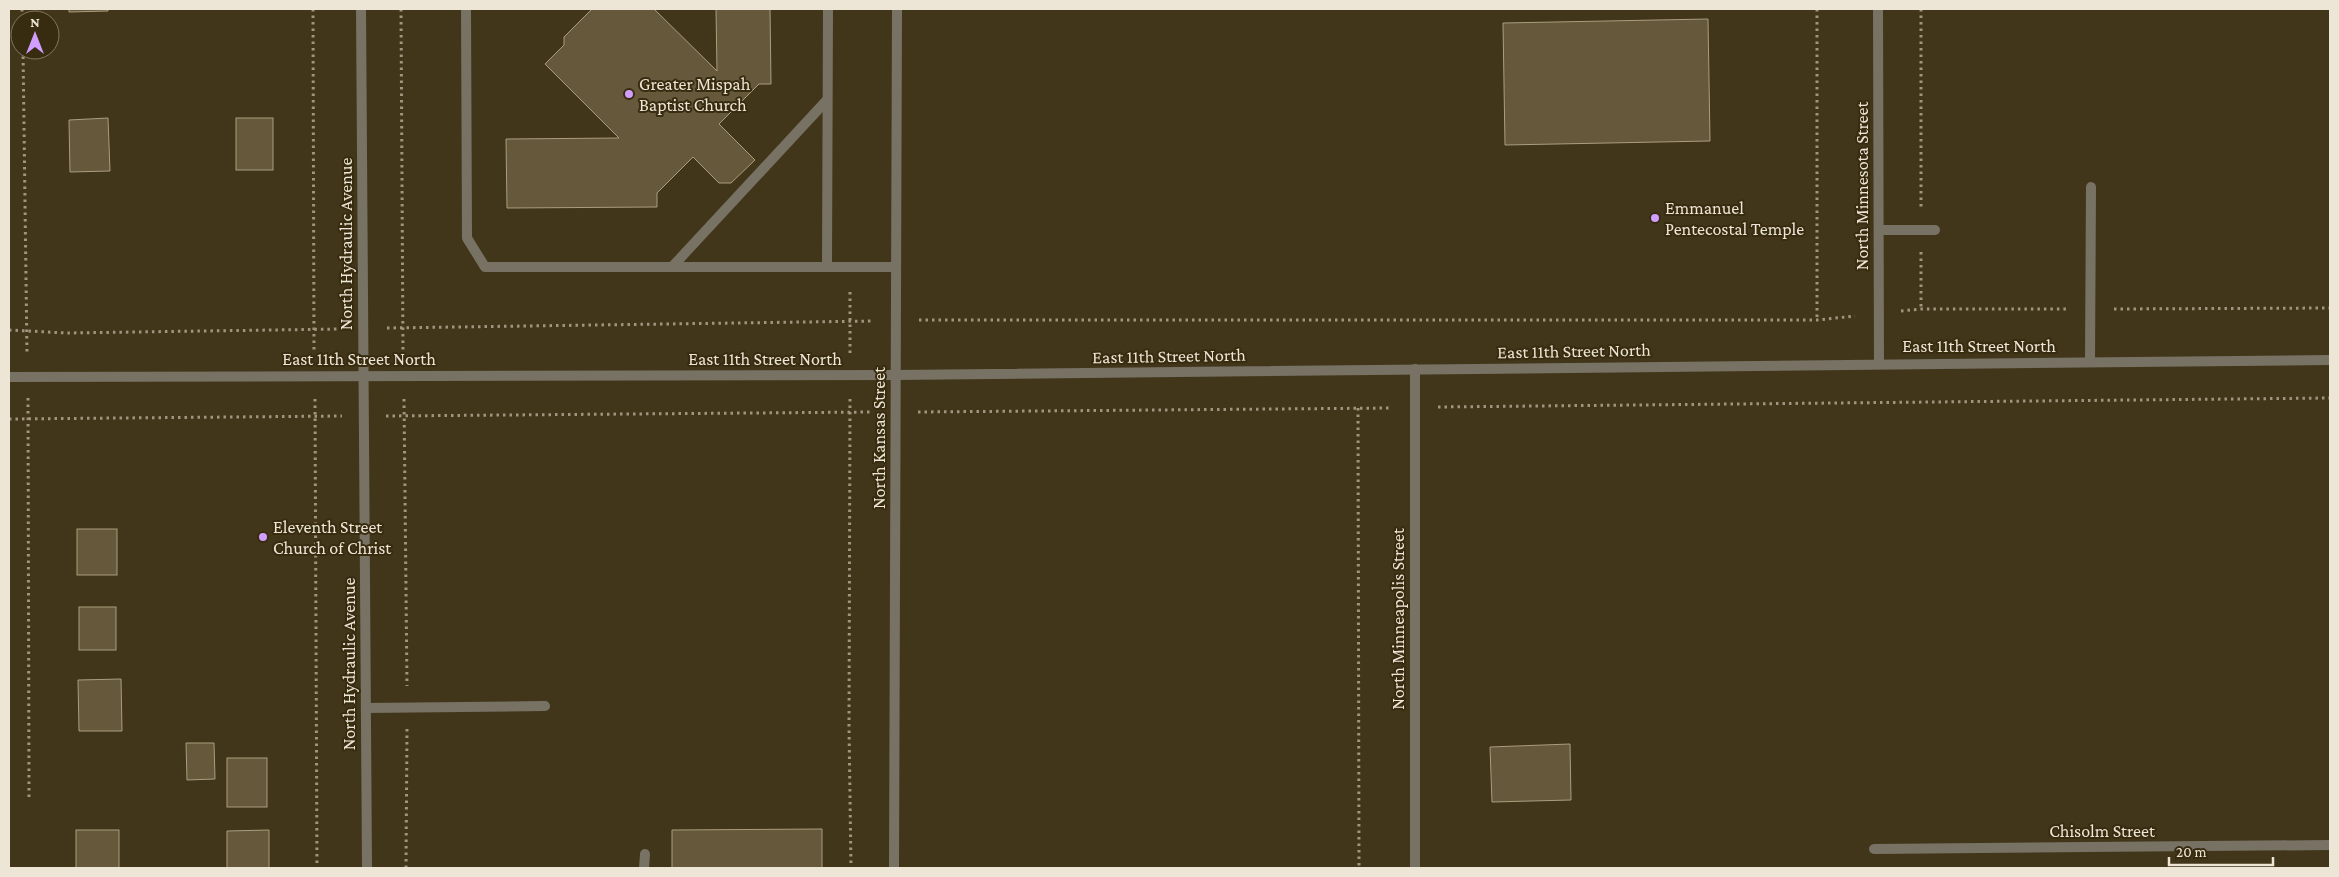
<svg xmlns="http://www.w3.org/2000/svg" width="2339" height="877" font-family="'Crimson Pro',serif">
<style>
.building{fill:#65583b;stroke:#ab9d7e}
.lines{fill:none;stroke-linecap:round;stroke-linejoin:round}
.path{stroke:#9f9680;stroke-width:3;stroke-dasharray:2.5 4;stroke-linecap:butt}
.service{stroke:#787265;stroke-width:10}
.minor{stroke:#787265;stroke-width:10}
.poi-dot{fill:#d19dfe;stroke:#382c10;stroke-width:2}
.labels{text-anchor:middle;stroke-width:4;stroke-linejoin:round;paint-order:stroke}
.poi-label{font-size:18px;fill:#ede5d5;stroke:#382c10;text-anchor:start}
.street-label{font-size:18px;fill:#ede5d5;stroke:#382c10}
</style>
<rect width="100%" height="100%" fill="#42361a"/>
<g class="building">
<path d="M69,9h39v2l-39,1z"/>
<path d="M592,9h62l63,62 -1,-62h54l1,75h-12l-40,40 36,36 -24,23h-12l-26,-26 -36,36v14l-150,1 -1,-69 113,-1 -74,-74 19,-19v-8z"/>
<path d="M1708,19l2,122 -205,4 -2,-122z"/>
<path d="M108,118l2,53 -40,1 -1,-52z"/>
<rect x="236" y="118" width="37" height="52"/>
<rect x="77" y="529" width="40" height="46"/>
<rect x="79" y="607" width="37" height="43"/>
<path d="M121,679l1,52h-43l-1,-51z"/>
<path d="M186,743h28l1,36 -28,1z"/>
<path d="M1570,744l1,56 -79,2 -2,-55z"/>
<rect x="227" y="758" width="40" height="49"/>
<path d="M822,829v39h-150v-38z"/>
<rect x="76" y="830" width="43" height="38"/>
<path d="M269,830v38h-42v-37z"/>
</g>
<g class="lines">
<g class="path">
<path d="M22,9v11"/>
<path d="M313,9l1,344"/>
<path d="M401,9l2,344"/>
<path d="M1817,9v311"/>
<path d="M1921,9v199"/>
<path d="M23,50l4,305"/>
<path d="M1921,252v57"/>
<path d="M2114,309l216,-1"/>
<path d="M1901,311l20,-2h146"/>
<path d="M919,320h898l38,-4"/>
<path d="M387,328l486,-7"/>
<path d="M9,330l57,3 275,-4"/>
<path d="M850,353v-64"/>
<path d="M28,398l1,400"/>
<path d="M315,399l2,469"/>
<path d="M404,399l3,287"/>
<path d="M850,399l-1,327 2,142"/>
<path d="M1438,407l892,-9"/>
<path d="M1358,408l1,460"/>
<path d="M918,412l474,-4"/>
<path d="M386,416l486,-4"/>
<path d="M9,419l333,-3"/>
<path d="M406,868l1,-139"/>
</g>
<g class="service">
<path d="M466,9l1,229 18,29h411"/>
<path d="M1879,230h56"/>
<path d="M672,267l155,-167"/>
<path d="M827,267l1,-258"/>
<path d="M2090,362l1,-175"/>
<path d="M366,708l179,-2"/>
<path d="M644,868l1,-14"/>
</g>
<g class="minor">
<path d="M361,9l6,859"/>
<path d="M1878,9l1,354"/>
<path d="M1415,369v499"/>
<path d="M9,377l886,-2 1435,-15"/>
<path d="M1874,849l456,-4"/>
<path d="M894,868l3,-859"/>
</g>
</g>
<g class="poi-dot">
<circle cx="629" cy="94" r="5"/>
<circle cx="1655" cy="218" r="5"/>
<circle cx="263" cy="537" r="5"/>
</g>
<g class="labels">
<g class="poi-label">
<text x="639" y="90">Greater Mispah<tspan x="639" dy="21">Baptist Church</tspan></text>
<text x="1665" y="214">Emmanuel<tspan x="1665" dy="21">Pentecostal Temple</tspan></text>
<text x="273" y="533">Eleventh Street<tspan x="273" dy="21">Church of Christ</tspan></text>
</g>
<g class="street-label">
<text transform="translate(1862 186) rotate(-90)" y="6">North Minnesota Street</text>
<text transform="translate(346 244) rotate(-90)" y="6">North Hydraulic Avenue</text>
<text x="1979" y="352">East 11th Street North</text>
<text transform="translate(1574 351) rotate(-1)" y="6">East 11th Street North</text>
<text transform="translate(1169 356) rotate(-1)" y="6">East 11th Street North</text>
<text x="359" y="365">East 11th Street North</text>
<text x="765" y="365">East 11th Street North</text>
<text transform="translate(879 438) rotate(-90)" y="6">North Kansas Street</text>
<text transform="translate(1398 619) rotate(-90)" y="6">North Minneapolis Street</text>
<text transform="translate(349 664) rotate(-90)" y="6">North Hydraulic Avenue</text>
<text x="2102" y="837">Chisolm Street</text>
</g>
</g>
<rect width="2339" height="877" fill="none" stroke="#ede5d5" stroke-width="20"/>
<g transform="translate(35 35)"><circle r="24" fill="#382c10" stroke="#80765f"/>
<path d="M0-4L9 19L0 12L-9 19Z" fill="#d19dfe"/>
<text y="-8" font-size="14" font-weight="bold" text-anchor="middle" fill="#ede5d5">N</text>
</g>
<path d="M2169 857v8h104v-8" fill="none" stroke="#ede5d5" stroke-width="2.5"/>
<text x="2176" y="857" font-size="15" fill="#ede5d5" stroke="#382c10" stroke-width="4" paint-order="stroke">20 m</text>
</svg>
